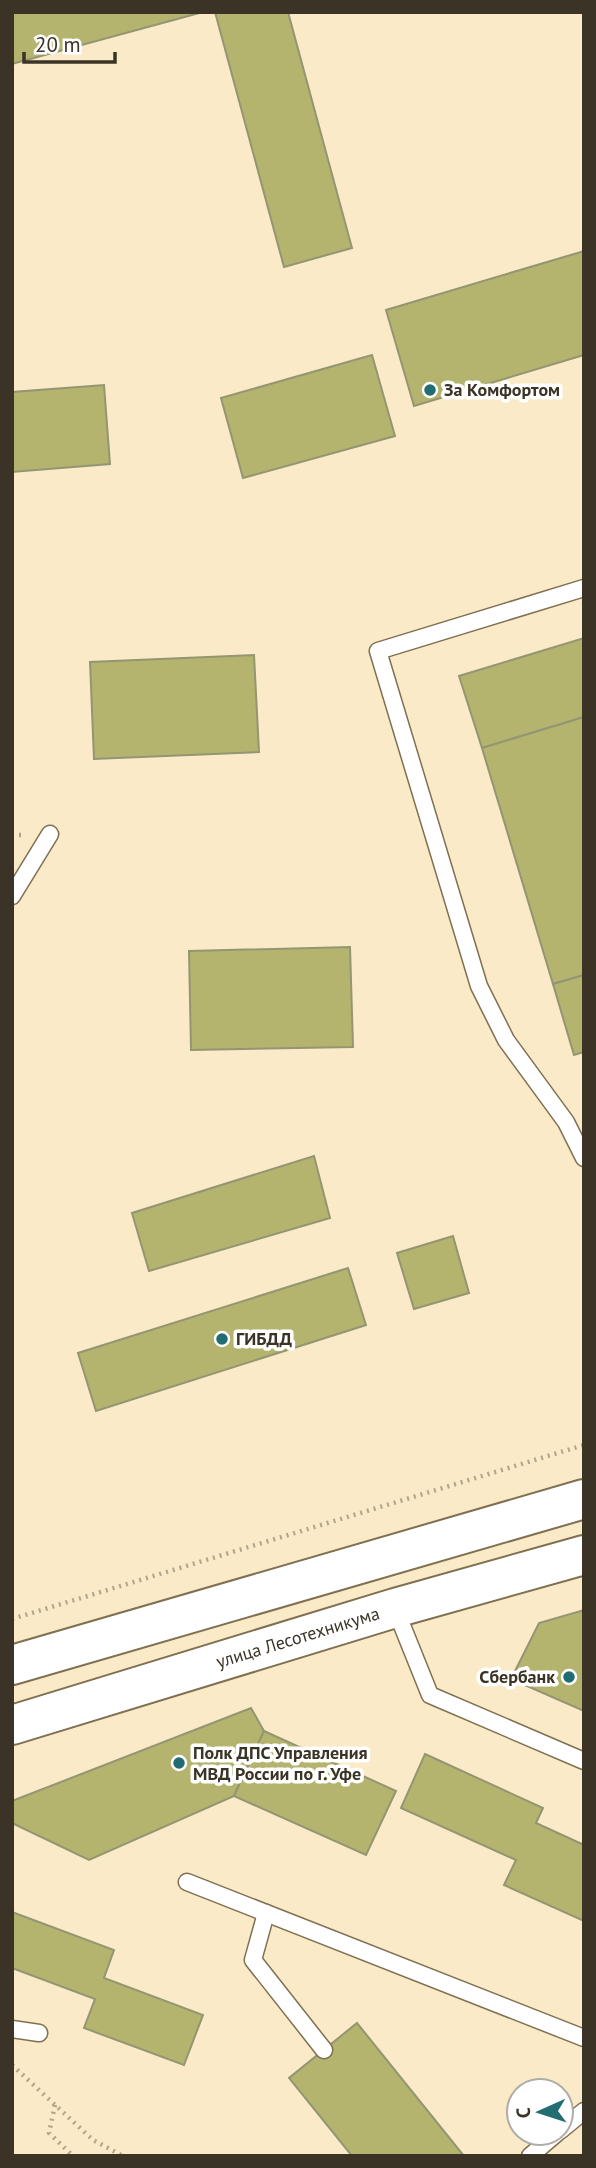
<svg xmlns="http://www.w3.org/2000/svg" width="596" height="2168" font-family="'PT Sans',sans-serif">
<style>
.building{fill:#b4b46f;stroke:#949572;stroke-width:2}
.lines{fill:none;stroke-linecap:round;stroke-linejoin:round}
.lane-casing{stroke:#7f7051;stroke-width:19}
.secondary-casing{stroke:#7f7051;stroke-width:42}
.path{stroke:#b1a48a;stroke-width:4.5;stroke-dasharray:2 5;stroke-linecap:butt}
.lane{stroke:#fff;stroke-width:16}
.secondary{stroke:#fff;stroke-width:38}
.poi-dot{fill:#226d72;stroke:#fff;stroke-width:2.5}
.labels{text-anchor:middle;stroke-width:7;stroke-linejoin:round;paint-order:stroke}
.poi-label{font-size:18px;font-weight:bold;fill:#3a3326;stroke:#fff;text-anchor:start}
.street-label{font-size:18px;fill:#3a3326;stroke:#fff}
</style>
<rect width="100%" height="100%" fill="#fbeac8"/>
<g class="building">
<path d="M12,12h191l-191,52z"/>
<path d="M215,12h73l64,236 -68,19z"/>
<path d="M584,251v104l-170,51 -28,-96z"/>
<path d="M372,355l23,81 -152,42 -22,-80z"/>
<path d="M104,385l6,79 -98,8v-80z"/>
<path d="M584,638v79l-102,31 -23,-72z"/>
<path d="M254,655l5,97 -165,7 -4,-97z"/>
<path d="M584,717v258l-31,9 -71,-236z"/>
<path d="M350,947l3,100 -162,3 -2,-99z"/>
<path d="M584,975v77l-10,3 -21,-71z"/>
<path d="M314,1156l16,62 -181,53 -17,-58z"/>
<path d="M453,1236l16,57 -55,16 -17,-56z"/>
<path d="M348,1268l18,57 -270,86 -18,-58z"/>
<path d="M584,1610v101l-73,-32 28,-56z"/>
<path d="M251,1708l13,23 -30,65 -145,64 -77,-37v-22z"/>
<path d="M264,1731l132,60 -30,64 -132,-59z"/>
<path d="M425,1754l118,54 -7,15 48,22v76l-80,-36 12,-25 -115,-52z"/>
<path d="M12,1912l102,38 -10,28 99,37 -19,50 -100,-37 11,-29 -83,-31z"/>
<path d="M357,2023l107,133h-112l-63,-78z"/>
</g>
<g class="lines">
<defs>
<g id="lane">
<path d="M584,588l-206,63 101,335 27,54 60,82 18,36"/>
<path d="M12,896l38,-62"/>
<path d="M395,1608l35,87 154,66"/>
<path d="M187,1882l397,156"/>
<path d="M266,1913l-13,47 71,90"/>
<path d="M12,2029l27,4"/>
<path d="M561,2130l23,-19"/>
<path d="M530,2156l27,-23"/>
</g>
<g id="secondary">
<path d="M12,1665l572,-166"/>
<path id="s1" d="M12,1725l383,-117 189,-53"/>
</g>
</defs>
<use href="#lane" class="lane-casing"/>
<use href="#secondary" class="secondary-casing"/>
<g class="path">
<path d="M12,835h12"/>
<path d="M12,1619l572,-174"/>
<path d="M12,2065l81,75 30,16"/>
<path d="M55,2105l-6,28 24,23"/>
</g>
<use href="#lane" class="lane"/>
<use href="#secondary" class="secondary"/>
</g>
<g class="poi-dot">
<circle cx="430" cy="390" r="7"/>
<circle cx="222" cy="1339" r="7"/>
<circle cx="569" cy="1677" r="7"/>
<circle cx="179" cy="1763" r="7"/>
</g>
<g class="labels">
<g class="poi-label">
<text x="444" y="396">За Комфортом</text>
<text x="236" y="1345">ГИБДД</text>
<text x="555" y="1683" text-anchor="end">Сбербанк</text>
<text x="193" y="1759">Полк ДПС Управления<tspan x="193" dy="21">МВД России по г. Уфе</tspan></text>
</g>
<g class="street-label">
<text dy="6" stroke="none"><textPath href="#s1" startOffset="299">улица Лесотехникума</textPath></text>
</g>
</g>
<rect width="596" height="2168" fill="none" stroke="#3a3326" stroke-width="28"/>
<g transform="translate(540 2112) rotate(267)"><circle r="33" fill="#ffffff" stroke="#b0ada8" stroke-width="2"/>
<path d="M0-5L12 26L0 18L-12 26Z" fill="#226d72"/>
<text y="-10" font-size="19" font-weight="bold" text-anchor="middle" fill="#3a3326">С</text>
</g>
<path d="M24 52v10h91v-10" fill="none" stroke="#3a3326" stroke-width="3.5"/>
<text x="35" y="52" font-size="21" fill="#3a3326" stroke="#ffffff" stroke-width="5" paint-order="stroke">20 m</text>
</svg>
